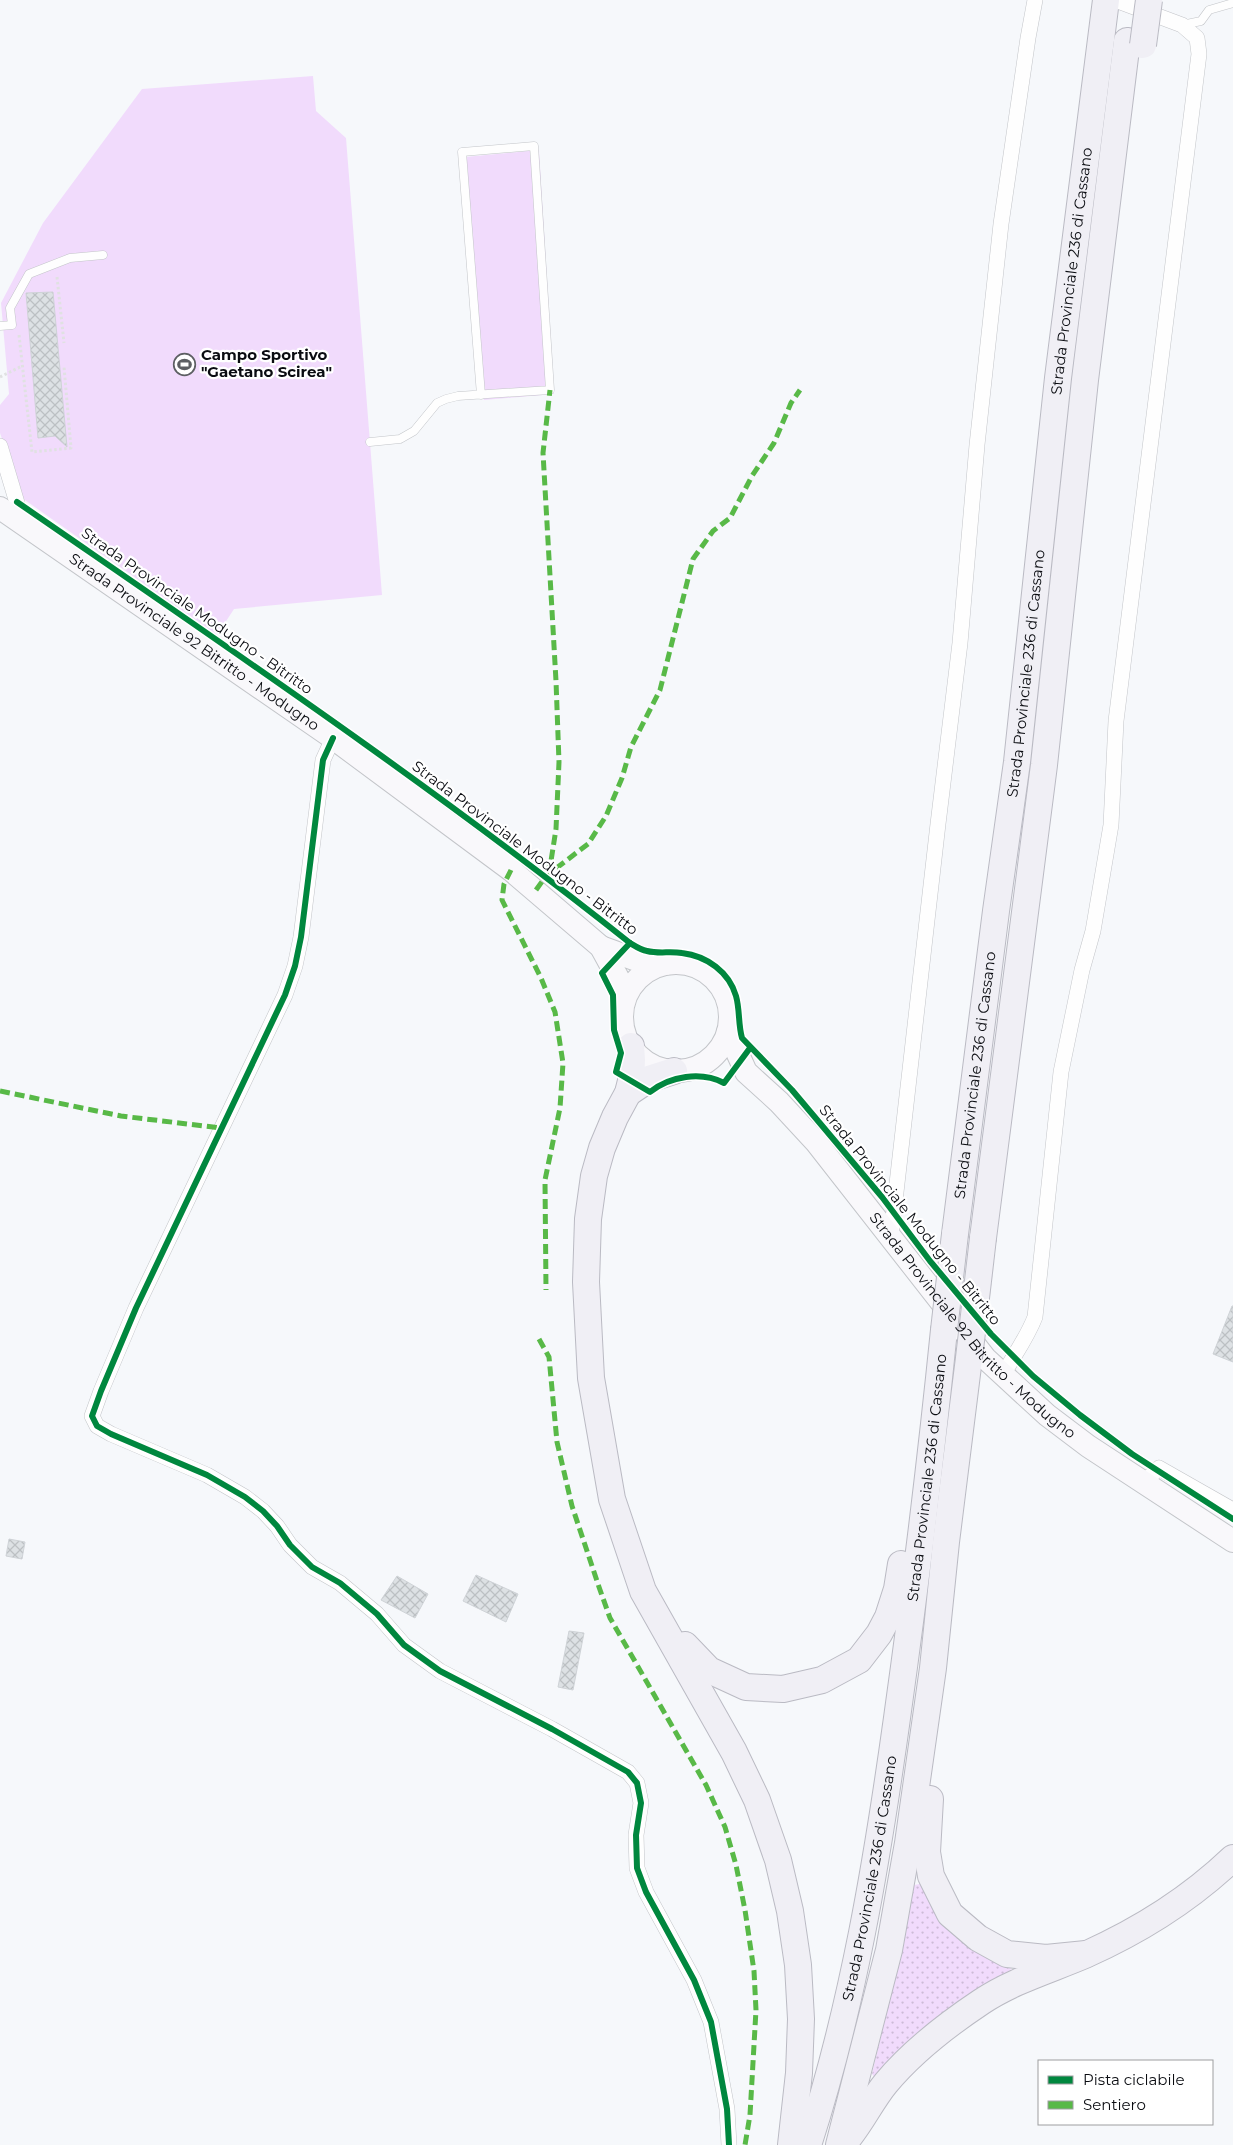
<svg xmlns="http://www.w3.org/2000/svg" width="1233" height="2145" font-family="Montserrat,sans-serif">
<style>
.grass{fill:url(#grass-dots)}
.pitch{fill:#f1dbfc}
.building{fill:url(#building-cross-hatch);stroke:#cfd3d7}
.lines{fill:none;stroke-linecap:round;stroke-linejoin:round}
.service-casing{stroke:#c3c5c9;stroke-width:9}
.minor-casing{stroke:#c3c5c9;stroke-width:16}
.secondary-casing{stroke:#c3c5c9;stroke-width:24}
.trunk-casing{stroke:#babac3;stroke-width:28}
.path{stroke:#e0e1e2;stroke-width:3;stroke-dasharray:2.5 2.5;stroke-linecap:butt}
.service{stroke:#fefefe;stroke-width:8}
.minor{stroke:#fefefe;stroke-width:15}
.secondary{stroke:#f9f8fb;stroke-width:22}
.trunk{stroke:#f0eff5;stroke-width:26}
.trunk-bridge-casing{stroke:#babac3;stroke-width:28;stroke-linecap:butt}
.trunk-bridge{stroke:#f0eff5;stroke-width:26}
.quiet{stroke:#58b947;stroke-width:5;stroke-dasharray:10 5;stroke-linecap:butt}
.cycleway-casing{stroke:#fff;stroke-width:9}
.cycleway{stroke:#00873e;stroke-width:6}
.labels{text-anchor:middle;stroke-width:4.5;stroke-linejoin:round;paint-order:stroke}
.street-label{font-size:15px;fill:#0a0c11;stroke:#fff}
.poi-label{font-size:15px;font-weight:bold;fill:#0a0c11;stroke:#fff;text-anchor:start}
</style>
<defs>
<pattern id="grass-dots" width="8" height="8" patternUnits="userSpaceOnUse" patternTransform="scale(1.25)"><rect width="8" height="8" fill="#f1dbfc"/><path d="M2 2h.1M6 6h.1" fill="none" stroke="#cdbbd7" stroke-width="1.8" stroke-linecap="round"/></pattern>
<pattern id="building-cross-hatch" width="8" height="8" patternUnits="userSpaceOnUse" patternTransform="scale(1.25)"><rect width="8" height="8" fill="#dde1e4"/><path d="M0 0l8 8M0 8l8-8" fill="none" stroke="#bcc0c3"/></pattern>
</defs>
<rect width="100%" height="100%" fill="#f6f8fb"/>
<path class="grass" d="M920,1884l90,81 1,6 -3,6 -133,101 -3,-4 22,-94 18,-91 2,-4z"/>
<g class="pitch">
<path d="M313,76l3,35 30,27 36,457 -148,14 -17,26 -195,-137 -22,-65v-28l9,-11 -8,-91 42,-80 99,-134z"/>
<path d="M539,150l15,244 -70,6 -3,-5 -16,-238z"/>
</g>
<g class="building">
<path d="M53,292l14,155 -12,-11 -17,2 -12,-145z"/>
<path d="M1232,1306h1v56l-20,-8z"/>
<path d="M9,1539l16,3 -3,17 -16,-3z"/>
<path d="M476,1575l42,19 -12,28 -43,-21z"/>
<path d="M397,1576l31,18 -13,24 -34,-18z"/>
<path d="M569,1631l15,2 -11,57 -15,-3z"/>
</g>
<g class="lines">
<defs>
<g id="service">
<path d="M1182,25l19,-4 8,-11 24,-7"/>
<path d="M0,326l12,-1 -2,-17 19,-34 41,-16 33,-3"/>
<path d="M370,442l30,-3 14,-8 23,-28 9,-4 12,-3 92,-6 -16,-244 -72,6 19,243"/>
</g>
<g id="minor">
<path d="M0,446l23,77"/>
<path d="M333,738l-10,22 -22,177 -6,29 -10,29 -149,313 -35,83 -9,25 5,10 14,8 96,41 38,22 18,14 14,15 13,19 22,22 28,16 37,31 27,31 36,26 112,58 76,43 9,11 4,20 -5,32 1,33 9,24 48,88 17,42 16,87 2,36"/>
<path d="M891,1236l47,-412 22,-181 17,-198 24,-221 27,-186 7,-38"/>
<path d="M1003,1375c11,-20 24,-37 32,-58l26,-245 21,-102 11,-39 18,-106 5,-104 83,-667 -2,-16 -15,-13 -67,-25"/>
<path d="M1144,1482l15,-14 74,42"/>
</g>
<g id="secondary">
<path id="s1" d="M0,508l333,230 178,132 90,77 18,33 6,17"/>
<path d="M601,947l41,15 23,2"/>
<circle cx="676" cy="1017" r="54"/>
<path id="s2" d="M728,1032l18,40 33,30 37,40 169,216 62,57 41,31 145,95"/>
</g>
<g id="trunk">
<path d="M631,1046l1,14 -1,21 -3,12 -13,24 -13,31 -8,28 -6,43 -2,63 5,96 21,121 31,92 91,161 23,48 21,60 12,51 8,54 3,54 -2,54 -8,72"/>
<path d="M628,1093l21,-14 25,-8"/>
<path id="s3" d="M955,1234l41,-323 21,-149 41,-384 48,-378"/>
<path d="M983,1238l61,-473 41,-385 42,-339"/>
<path d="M685,1645l24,25 37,17 37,2 39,-9 37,-20 20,-26 9,-17 9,-28 4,-25"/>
<path d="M930,1799l-3,53 4,24 19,38 28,24 29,16 39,4 40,-4"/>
<path d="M845,2142c16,-18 26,-41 41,-59 25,-30 62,-59 95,-81 31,-21 69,-32 104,-47 54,-24 105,-56 148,-97"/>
<path id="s4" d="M808,2145c45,-139 69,-283 89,-427 18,-129 34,-259 47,-388"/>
<path d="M839,2145l50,-195 19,-107 25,-175 13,-126 23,-184"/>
</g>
</defs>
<use href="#service" class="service-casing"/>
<use href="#minor" class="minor-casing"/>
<use href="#secondary" class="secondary-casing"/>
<use href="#trunk" class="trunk-casing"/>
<g class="path">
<path d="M57,277l7,66"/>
<path d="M19,335l13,117 39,-4 -7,-81"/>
<path d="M0,377l22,-11"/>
</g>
<use href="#service" class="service"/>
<use href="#minor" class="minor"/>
<use href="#secondary" class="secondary"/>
<use href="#trunk" class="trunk"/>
<defs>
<g id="trunk-bridge">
<path d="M1143,45l6,-45"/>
<path d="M944,1330l11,-96"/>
<path d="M969,1358l14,-120"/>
</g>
</defs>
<use href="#trunk-bridge" class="trunk-bridge-casing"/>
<use href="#trunk-bridge" class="trunk-bridge"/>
<g class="quiet">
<path d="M511,870l-7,14 -2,16 39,78 14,34 8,51 -3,45 -15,72 1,110"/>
<path d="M547,874l4,-13 5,-32 3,-67 -3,-81 -13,-228 7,-63"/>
<path d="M536,890l10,-14 42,-32 18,-28 16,-38 9,-31 29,-57 33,-131 20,-28 17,-13 22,-42 22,-33 17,-40 9,-13"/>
<path d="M0,1091l121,25 100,12"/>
<path d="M539,1339l10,18 8,85 15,64 27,81 11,31 96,167 19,42 11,38 9,45 9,61 2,39 -6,105 -5,30"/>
</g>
<defs>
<g id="cycleway">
<path d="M17,502c207,143 416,284 613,441 5,3 11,7 17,8 12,3 23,0 35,2 25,3 47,19 54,43 4,14 2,28 6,42l50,52 90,107 48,64 61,73 42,42 47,39 52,39 101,65"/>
<path d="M333,738l-10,22 -22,177 -6,29 -10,29 -149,313 -35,83 -9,25 5,10 14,8 96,41 38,22 18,14 14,15 13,19 22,22 28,16 37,31 27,31 36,26 112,58 76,43 9,11 4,20 -5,32 1,33 9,24 48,88 17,42 16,87 2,36"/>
<path d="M630,943l-28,30 11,22 1,35 7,23 -5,19 34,20c20,-16 51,-21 74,-9l26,-35"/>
</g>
</defs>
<use href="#cycleway" class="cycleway-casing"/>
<use href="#cycleway" class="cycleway"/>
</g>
<defs>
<symbol id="stadium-ring" viewBox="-11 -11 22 22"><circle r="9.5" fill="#fff" stroke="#5d5f63" stroke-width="1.5"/><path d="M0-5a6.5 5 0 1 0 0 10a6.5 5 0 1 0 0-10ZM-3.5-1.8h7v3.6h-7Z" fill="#5d5f63"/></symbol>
</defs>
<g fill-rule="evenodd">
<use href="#stadium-ring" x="172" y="352" width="25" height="25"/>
</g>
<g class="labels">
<g class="street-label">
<text dy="5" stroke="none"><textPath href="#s3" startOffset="970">Strada Provinciale 236 di Cassano</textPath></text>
<text transform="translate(197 611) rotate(35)" y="5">Strada Provinciale Modugno - Bitritto</text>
<text dy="5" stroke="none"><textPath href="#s1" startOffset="236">Strada Provinciale 92 Bitritto - Modugno</textPath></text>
<text dy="5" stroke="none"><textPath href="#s3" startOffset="565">Strada Provinciale 236 di Cassano</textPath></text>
<text transform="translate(525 848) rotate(37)" y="5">Strada Provinciale Modugno - Bitritto</text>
<text dy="5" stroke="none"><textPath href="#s3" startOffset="160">Strada Provinciale 236 di Cassano</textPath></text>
<text transform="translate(910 1215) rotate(51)" y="5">Strada Provinciale Modugno - Bitritto</text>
<text dy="5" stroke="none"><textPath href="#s2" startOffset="385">Strada Provinciale 92 Bitritto - Modugno</textPath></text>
<text dy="5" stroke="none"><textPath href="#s4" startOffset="679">Strada Provinciale 236 di Cassano</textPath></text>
<text dy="5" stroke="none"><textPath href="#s4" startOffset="274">Strada Provinciale 236 di Cassano</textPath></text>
</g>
<g class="poi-label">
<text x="201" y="360">Campo Sportivo<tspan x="201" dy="17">"Gaetano Scirea"</tspan></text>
</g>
</g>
<rect x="1038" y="2060" width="175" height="65" fill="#ffffff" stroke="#9d9ea0"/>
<rect x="1048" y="2076" width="25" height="8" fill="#00873e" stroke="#9d9ea0"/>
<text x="1083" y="2085" font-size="15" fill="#0a0c11">Pista ciclabile</text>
<rect x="1048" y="2101" width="25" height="8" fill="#58b947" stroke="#9d9ea0"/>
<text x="1083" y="2110" font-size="15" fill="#0a0c11">Sentiero</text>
</svg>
